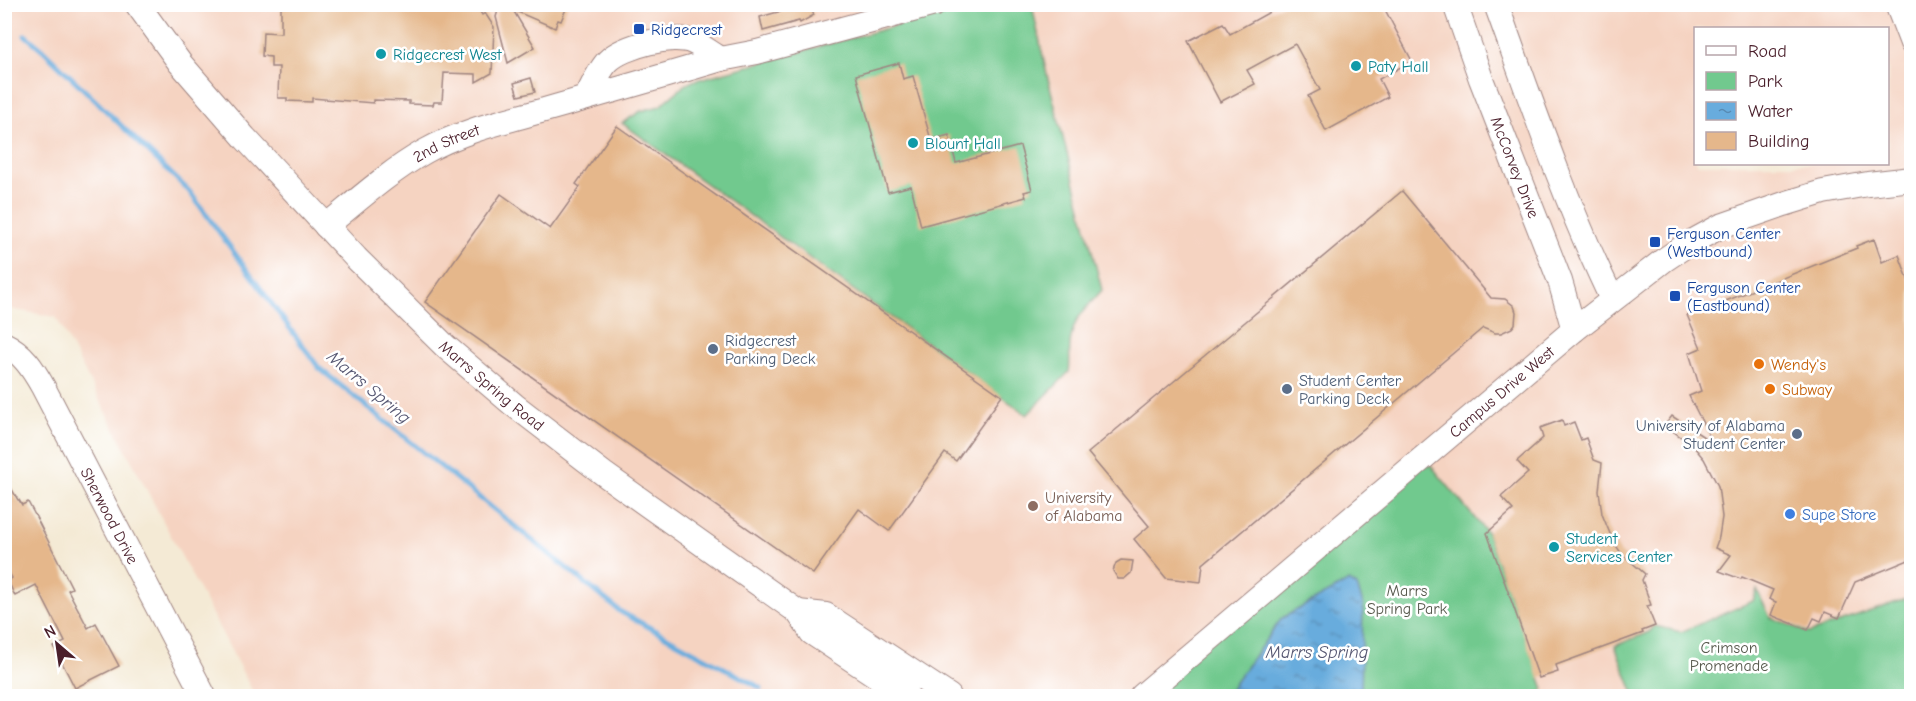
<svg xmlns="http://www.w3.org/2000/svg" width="1916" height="701" font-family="'Comic Neue',sans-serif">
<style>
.built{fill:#f5d3c1;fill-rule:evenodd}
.green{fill:#71c98e;stroke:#5e745c;stroke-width:1.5}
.water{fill:url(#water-ripples);stroke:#596684;stroke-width:1.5}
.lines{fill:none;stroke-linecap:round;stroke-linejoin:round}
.stream{stroke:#68acdd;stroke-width:5}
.building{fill:#e5b78b}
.minor-casing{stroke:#9f8480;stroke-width:26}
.minor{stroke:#fff;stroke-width:24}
.transit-dot{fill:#1a4fb4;stroke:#fff;stroke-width:2}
.culture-dot{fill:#0f9aa8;stroke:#fff;stroke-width:2}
.service-dot{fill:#5c6f8a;stroke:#fff;stroke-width:2}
.food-dot{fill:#e8710a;stroke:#fff;stroke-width:2}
.education-dot{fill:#8d6e63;stroke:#fff;stroke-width:2}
.shop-dot{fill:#3f7fe0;stroke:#fff;stroke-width:2}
.labels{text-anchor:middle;stroke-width:5;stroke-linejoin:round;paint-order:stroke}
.transit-label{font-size:16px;fill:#164399;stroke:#fff;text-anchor:start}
.culture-label{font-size:16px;fill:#0d838f;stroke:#fff;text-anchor:start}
.street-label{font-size:16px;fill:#4a1f2b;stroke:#fff}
.service-label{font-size:16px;fill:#4e5e75;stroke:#fff;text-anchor:start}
.food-label{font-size:16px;fill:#c56008;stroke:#fff;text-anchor:start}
.education-label{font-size:16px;fill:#785e54;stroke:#fff;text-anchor:start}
.shop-label{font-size:16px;fill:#366cbe;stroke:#fff;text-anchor:start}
.park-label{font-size:16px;fill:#585a4e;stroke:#fff}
.water-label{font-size:18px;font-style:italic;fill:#565772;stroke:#fff}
</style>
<defs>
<pattern id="water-ripples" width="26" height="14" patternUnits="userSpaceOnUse" patternTransform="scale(1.5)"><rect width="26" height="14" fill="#68acdd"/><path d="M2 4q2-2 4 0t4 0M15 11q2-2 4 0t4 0" fill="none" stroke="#588bb3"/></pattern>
</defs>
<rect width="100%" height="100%" fill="#fff"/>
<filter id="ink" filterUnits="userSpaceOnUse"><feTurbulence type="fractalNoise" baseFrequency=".0167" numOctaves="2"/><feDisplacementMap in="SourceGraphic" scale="12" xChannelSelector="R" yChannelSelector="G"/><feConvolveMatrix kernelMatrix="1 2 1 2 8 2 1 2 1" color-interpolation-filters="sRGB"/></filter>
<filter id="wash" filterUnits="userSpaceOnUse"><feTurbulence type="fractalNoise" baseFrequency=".008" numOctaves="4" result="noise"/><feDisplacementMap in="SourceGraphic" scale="24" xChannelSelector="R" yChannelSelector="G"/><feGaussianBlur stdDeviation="1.35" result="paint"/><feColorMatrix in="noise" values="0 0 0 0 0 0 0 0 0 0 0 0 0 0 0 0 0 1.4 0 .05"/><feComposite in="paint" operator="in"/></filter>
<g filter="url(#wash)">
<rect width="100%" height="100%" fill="#f4ead5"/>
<path class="built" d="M4,5h1907v691h-1656l-199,-379 -51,-9zM1696,28h192v136h-192z"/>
<g class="green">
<path d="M972,5h60l15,70 55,215c-14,17 -27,25 -31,48 -3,12 0,23 -2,34l-42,43 -405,-292 19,-12 19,-5 25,-21 8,-4z"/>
<path d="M1424,457l63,76 57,156 -9,7h-393z"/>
<path d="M1757,590l13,27 39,16 102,-36v99h-276l-20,-50 34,-14 6,-6 26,6 72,-31z"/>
</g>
<path class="water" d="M1349,581l8,5 6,18 -2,92h-133l6,-12 48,-66z"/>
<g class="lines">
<path class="stream" d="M25,35l18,15 146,141 130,177 302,244 140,76"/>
</g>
<g id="blocks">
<g class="building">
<path d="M281,4l72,3 1,-3 23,1v2l37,2v-3l23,1v3l26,1 9,-7h3l7,11 3,-2 9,14 -2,46 -16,9v-8l-32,-1 -2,29h-8l-1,3 -24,-1v-3l-36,-1v3l-61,-5v4l-25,-1v-3h-9l1,-31h-8v-10l-9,-1 1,-24 18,1z"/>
<path d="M500,4h68l-7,17 -3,-1 -3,8 -42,-18 22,37 -27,16 -12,-46z"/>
<path d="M789,4h19l6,11 -14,8 -1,-2 -36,10 -3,-14 32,-9z"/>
<path d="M1284,4h98l30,57 -33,18 9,18 -62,34 -18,-35 12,-6 -25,-46 -48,26 8,14 -35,18 -32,-61 35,-18 7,11z"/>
<path d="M899,63l4,16 10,-3 18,64 18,-5 7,28 64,-17 12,44 -8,2 2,5 -105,29 -10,-40 -23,6 -32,-117z"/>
<path d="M531,78l4,14 -17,4 -4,-13z"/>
<path d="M617,126l385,270 -46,65 -11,-8 -56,78 -30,-22 -46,65 -388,-272 76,-108 49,35 30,-42 -4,-3z"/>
<path d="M1402,191l89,107 14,1 9,7 2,6 -1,12 -3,4 -11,5h-6l-12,-5 -280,236 -2,18 -35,-4 -32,-39 15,-13 -61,-73z"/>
<path d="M1874,239l8,23 17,-7 12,32v272l-56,23 -16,36 -14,-6 -4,9 -7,-3 -6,12 -37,-15 5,-13 -7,-3 4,-9 -31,-13 -1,2 -22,-8 12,-16 -16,-7 4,-11 3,-20 -4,-31 -14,-27 -10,-12 -29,-22 7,-9 41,27 -24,-47 12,-5 -12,-38 12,-5 -14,-33 18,-8 1,2 151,-61 -1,-2z"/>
<path d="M1562,420l2,6 10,-4 7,18 5,-2 8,22 8,3 -3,28 3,23 11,27 8,12 24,21 -3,6 9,25 -4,1 8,20 -13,5 1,2 -87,32 2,7 -19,6 -52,-145 26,-23 -12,-13 27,-24 -11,-12 26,-23 -3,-10z"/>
<path d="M4,476l14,24h1l3,5 6,-3 8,15 36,71 -4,2 20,38 8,-5 23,43 -44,22 -21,-41 11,-5 -29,-57 -21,11 -7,-15 4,-3 -8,-15z"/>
<path d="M1121,560l12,1 -2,12 -7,6h-6l-5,-8 3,-8z"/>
</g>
</g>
</g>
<g filter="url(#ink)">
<use href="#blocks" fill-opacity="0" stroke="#9f8480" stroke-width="1.5"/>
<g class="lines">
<defs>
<g id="minor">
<path id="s1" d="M137,4l43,59 65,75 111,120 90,89 68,58 90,69 194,138 14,21 95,63"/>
<path id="s2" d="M1455,4l26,75 79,202 14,49"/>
<path d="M1496,4c36,100 70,200 116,295"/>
<path d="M1897,4l15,39"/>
<path d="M721,59l36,-7 178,-48"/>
<path id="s3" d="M326,226c32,-26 63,-54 98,-74 37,-21 77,-30 117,-41 60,-17 120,-34 180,-52 -9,-5 -19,-13 -28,-17 -20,-9 -70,4 -85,19 -9,9 -16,26 -22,37"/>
<path id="s4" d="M4,344c19,9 29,25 39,43l161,309"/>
<path d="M798,612l28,3 123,81"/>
<path id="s5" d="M1142,696l432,-366 90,-70 24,-16 33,-18 63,-22 39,-12 45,-8 44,-5"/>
</g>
</defs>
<use href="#minor" class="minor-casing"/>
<use href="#minor" class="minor"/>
</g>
</g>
<g class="transit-dot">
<rect x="633" y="23" width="12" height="12" rx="3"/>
<rect x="1649" y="236" width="12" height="12" rx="3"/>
<rect x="1669" y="290" width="12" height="12" rx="3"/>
</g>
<g class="culture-dot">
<circle cx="381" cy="54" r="6"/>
<circle cx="1356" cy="66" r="6"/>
<circle cx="913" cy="143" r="6"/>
<circle cx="1554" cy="547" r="6"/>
</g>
<g class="service-dot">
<circle cx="713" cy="349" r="6"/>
<circle cx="1287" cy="389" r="6"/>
<circle cx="1797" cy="434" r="6"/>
</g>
<g class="food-dot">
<circle cx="1759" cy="364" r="6"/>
<circle cx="1770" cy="389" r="6"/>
</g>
<circle class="education-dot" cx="1033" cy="506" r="6"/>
<circle class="shop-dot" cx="1790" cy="514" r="6"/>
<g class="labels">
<g class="transit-label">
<text x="651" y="35">Ridgecrest</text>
<text x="1667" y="239">Ferguson Center<tspan x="1667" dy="18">(Westbound)</tspan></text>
<text x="1687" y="293">Ferguson Center<tspan x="1687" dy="18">(Eastbound)</tspan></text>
</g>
<g class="culture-label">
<text x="393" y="60">Ridgecrest West</text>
<text x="1368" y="72">Paty Hall</text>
<text x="925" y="149">Blount Hall</text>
<text x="1566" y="544">Student<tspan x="1566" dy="18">Services Center</tspan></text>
</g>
<g class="street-label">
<text dy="6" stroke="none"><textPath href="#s3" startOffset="147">2nd Street</textPath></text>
<text dy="6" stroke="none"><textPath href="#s2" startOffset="174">McCorvey Drive</textPath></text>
<text dy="6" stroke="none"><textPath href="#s1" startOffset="522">Marrs Spring Road</textPath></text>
<text dy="6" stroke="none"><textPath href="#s5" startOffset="471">Campus Drive West</textPath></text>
<text dy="6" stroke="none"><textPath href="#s4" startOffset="204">Sherwood Drive</textPath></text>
</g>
<g class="service-label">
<text x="725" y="346">Ridgecrest<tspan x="725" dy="18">Parking Deck</tspan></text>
<text x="1299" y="386">Student Center<tspan x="1299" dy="18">Parking Deck</tspan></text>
<text x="1785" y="431" text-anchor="end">University of Alabama<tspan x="1785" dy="18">Student Center</tspan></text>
</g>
<g class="food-label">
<text x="1771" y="370">Wendy's</text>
<text x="1782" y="395">Subway</text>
</g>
<g class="education-label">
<text x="1045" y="503">University<tspan x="1045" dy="18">of Alabama</tspan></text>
</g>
<g class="shop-label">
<text x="1802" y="520">Supe Store</text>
</g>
<g class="park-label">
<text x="1407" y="596">Marrs<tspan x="1407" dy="18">Spring Park</tspan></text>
<text x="1729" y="653">Crimson<tspan x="1729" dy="18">Promenade</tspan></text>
</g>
<g class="water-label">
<text transform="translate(369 387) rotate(40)" y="6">Marrs Spring</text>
<text x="1317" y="658">Marrs Spring</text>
</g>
</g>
<rect width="1916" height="701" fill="none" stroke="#fff" stroke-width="24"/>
<rect x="1694" y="27" width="195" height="138" fill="#ffffff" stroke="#b7a5aa" stroke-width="1.5"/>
<rect x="1706" y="46" width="30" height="9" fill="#ffffff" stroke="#b7a5aa" stroke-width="1.5"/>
<text x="1748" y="57" font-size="18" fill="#4a1f2b">Road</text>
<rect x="1706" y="72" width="30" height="18" fill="#71c98e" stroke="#b7a5aa" stroke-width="1.5"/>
<text x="1748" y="87" font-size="18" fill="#4a1f2b">Park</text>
<rect x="1706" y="102" width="30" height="18" fill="url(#water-ripples)" stroke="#b7a5aa" stroke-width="1.5"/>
<text x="1748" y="117" font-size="18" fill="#4a1f2b">Water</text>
<rect x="1706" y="132" width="30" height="18" fill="#e5b78b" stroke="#b7a5aa" stroke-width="1.5"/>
<text x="1748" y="147" font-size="18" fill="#4a1f2b">Building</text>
<g transform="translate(57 644) rotate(331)" stroke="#ffffff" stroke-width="4.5" paint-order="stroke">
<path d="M0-4.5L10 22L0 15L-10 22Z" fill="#4a1f2b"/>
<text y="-9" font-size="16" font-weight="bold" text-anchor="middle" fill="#4a1f2b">N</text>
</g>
</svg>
